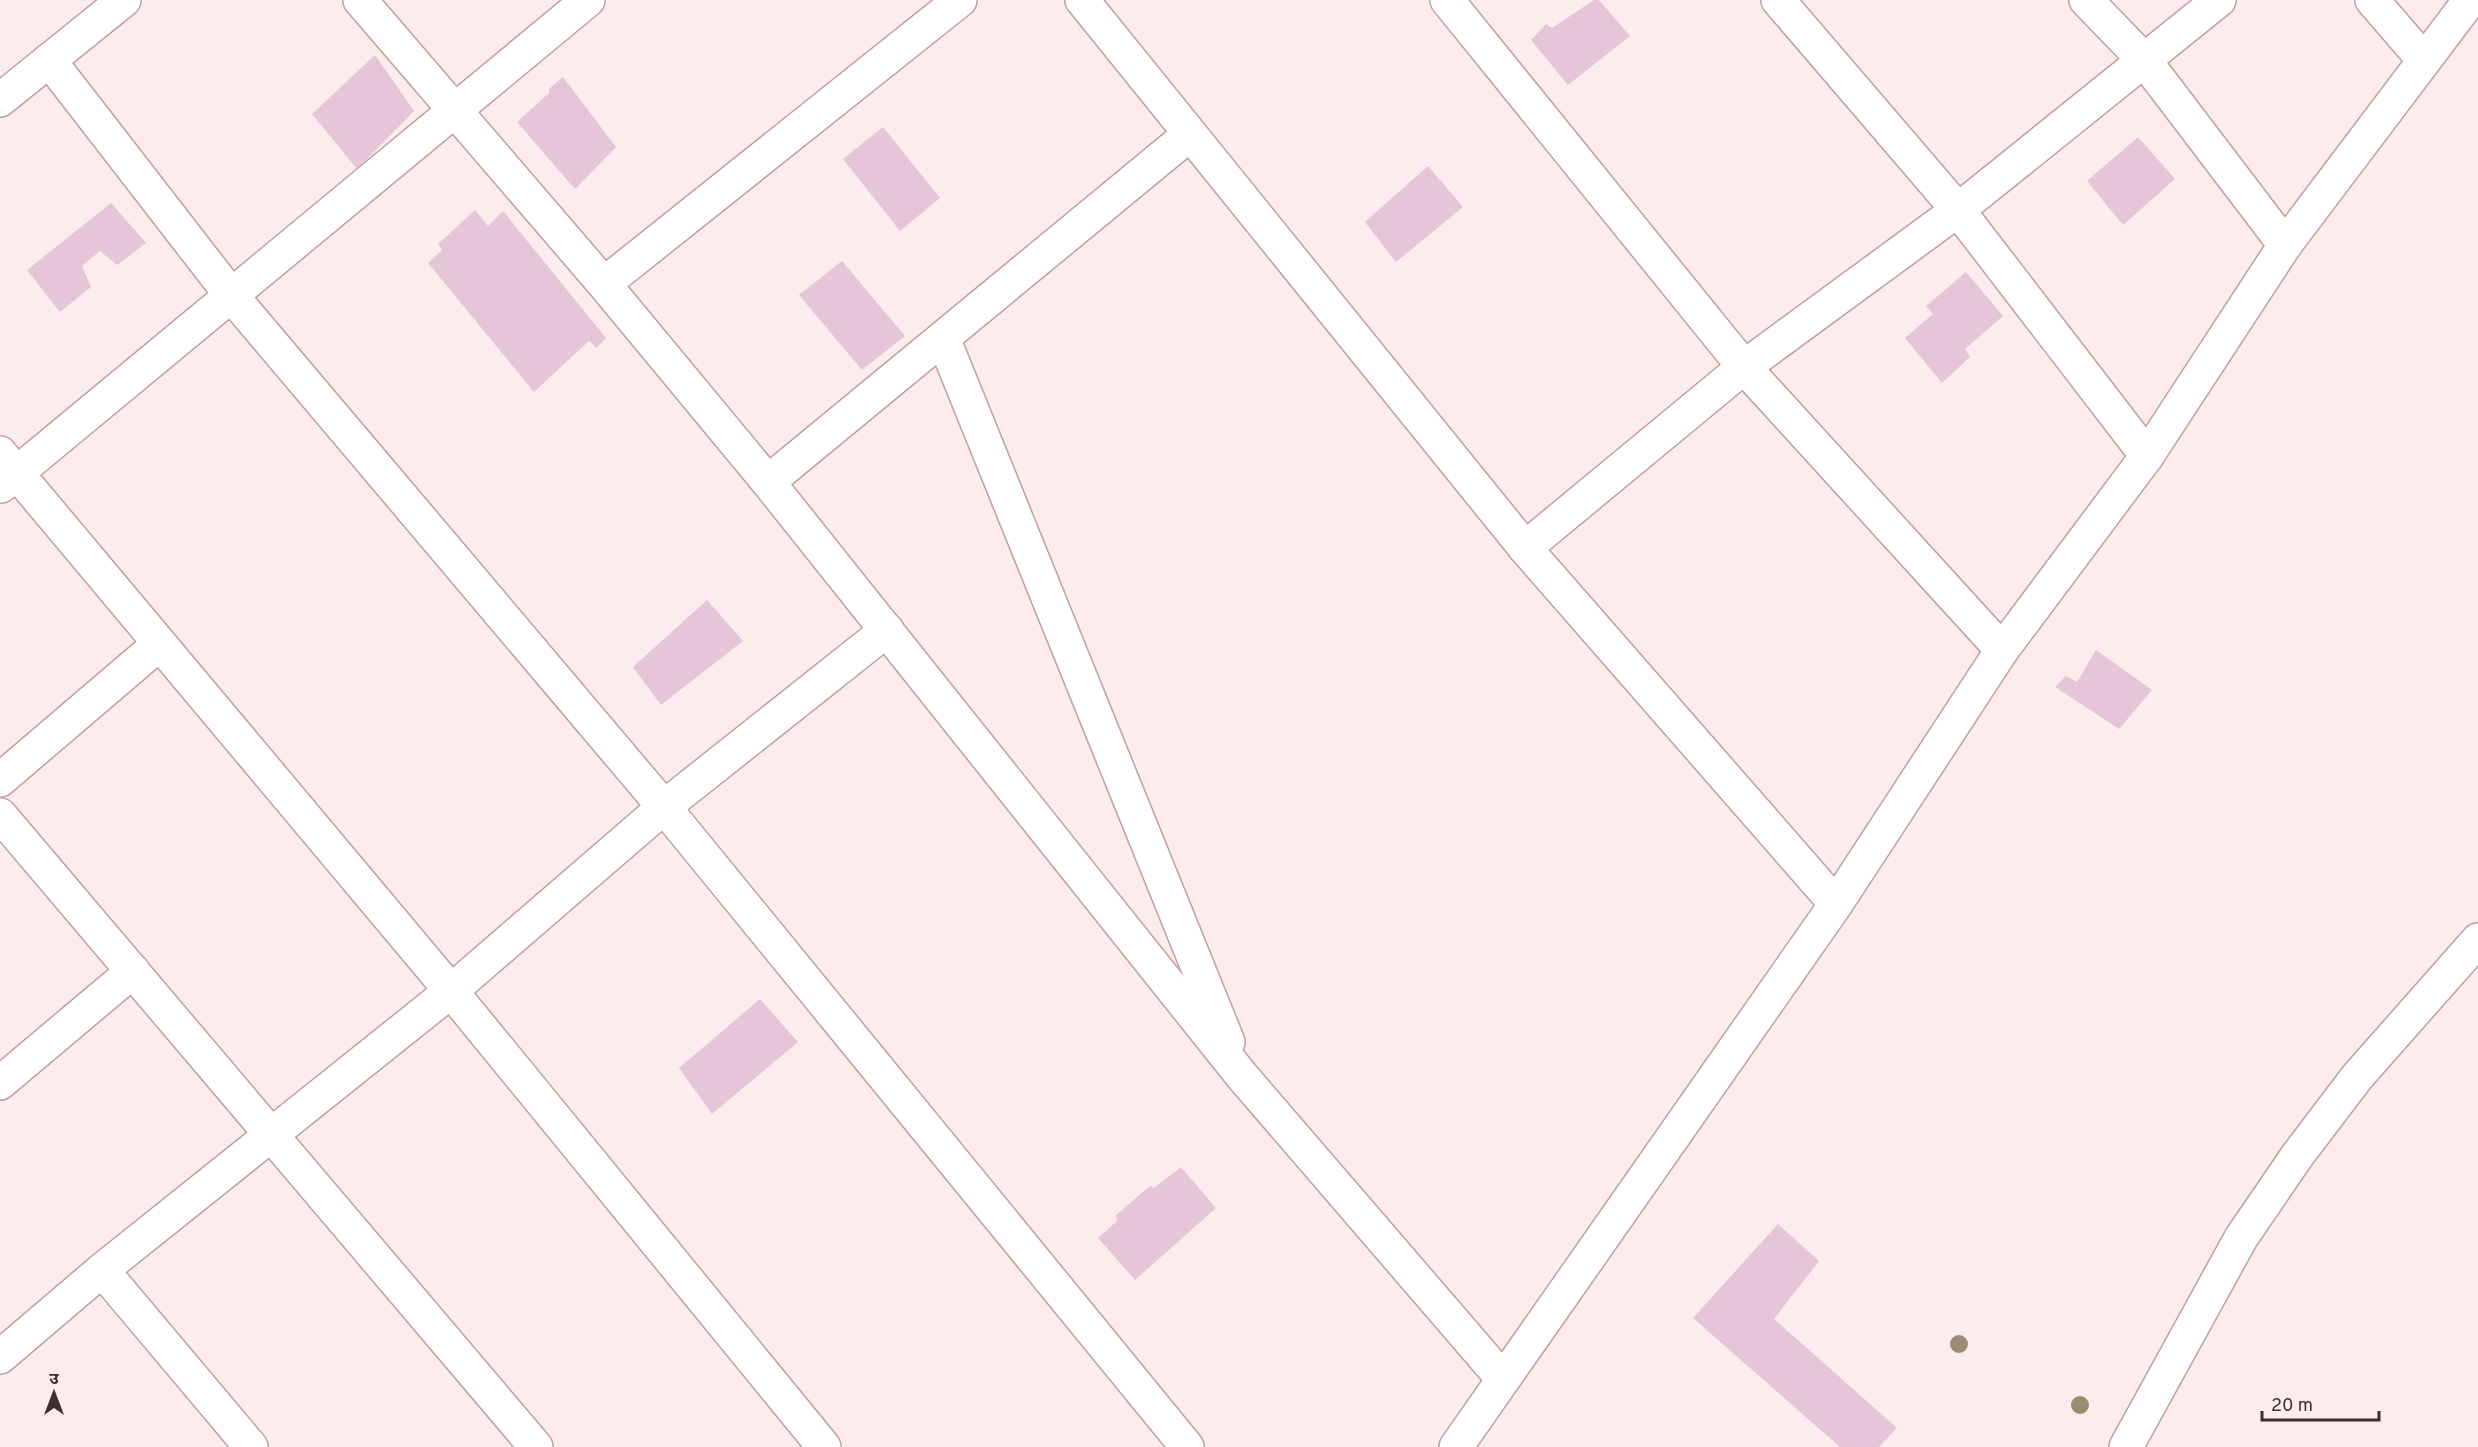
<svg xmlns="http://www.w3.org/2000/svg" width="2478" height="1447" font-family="Overpass,'Noto Sans Devanagari',sans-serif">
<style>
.building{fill:#e5c6d8}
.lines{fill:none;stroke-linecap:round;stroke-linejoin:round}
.street-casing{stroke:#c29e9f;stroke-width:36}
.street{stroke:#fff;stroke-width:33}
.tree{fill:#9b8b73}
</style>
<rect width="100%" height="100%" fill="#fcecec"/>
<g class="building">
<path d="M1594,0h5l31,36 -62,49 -37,-45 15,-16 6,4z"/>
<path d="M375,55l39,56 -57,58 -45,-55z"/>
<path d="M563,77l53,70 -41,42 -58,-67 32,-29v-4z"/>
<path d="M883,127l57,71 -40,33 -57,-72z"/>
<path d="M2138,137l37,42 -52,46 -36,-44z"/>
<path d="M1428,166l35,41 -67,55 -31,-40z"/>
<path d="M111,203l35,40 -29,22 -17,-14 -18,15 9,21 -31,25 -33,-42z"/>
<path d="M475,210l13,16 15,-15 103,127 -9,10 -8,-7 -55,51 -106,-129 14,-13 -4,-6z"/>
<path d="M842,261l63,75 -43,34 -63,-75z"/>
<path d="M1966,272l37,44 -38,33 5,8 -28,26 -37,-45 28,-24 -7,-8z"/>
<path d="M707,600l36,41 -82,64 -28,-38z"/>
<path d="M2096,650l56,40 -33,39 -64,-42 11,-11 11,6z"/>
<path d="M760,999l38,43 -86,72 -33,-46z"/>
<path d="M1181,1167l35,41 -81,72 -37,-42 19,-17 -1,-6 34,-29 4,2z"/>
<path d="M1778,1224l41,37 -45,58 123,109 -18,19h-39l-147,-129z"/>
</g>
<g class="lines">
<defs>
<g id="street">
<path d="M360,0l244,284 164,198 474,594 261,303"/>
<path d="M1082,0l443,548 311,356"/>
<path d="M1447,0l297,367 258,283"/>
<path d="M1778,0l180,210 189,246"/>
<path d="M2086,0l59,61 140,184"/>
<path d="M2372,0l51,59"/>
<path d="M49,60l182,235 433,512 523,640"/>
<path d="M0,100l124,-100"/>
<path d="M604,284l356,-284"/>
<path d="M943,338l285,704"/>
<path d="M0,453l451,538 373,456"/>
<path d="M768,482l422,-348"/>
<path d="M1,486l587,-486"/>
<path d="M1525,548l219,-181 214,-157 261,-210"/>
<path d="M0,780l158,-135"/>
<path d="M0,815l536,632"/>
<path d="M0,1083l133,-112"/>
<path d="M102,1270l149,177"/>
<path d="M0,1357l102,-87 349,-279 213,-184 223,-177"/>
<path d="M1456,1447l380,-543 166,-254 145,-194 138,-211 185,-245"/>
<path d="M2126,1447l115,-209 56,-82 60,-79 121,-137"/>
</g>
</defs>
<use href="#street" class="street-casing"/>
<use href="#street" class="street"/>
</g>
<g class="tree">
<circle cx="1959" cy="1344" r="9"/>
<circle cx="2080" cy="1405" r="9"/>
</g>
<g transform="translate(54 1393)" stroke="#fcecec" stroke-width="4.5" paint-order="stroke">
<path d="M0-4.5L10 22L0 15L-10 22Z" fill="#3c2e2e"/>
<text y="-9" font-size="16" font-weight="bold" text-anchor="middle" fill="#3c2e2e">उ</text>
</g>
<path d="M2262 1411v9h117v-9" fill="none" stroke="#3c2e2e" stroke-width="3"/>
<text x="2271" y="1411" font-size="18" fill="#3c2e2e" stroke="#fcecec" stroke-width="4.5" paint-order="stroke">20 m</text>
</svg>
